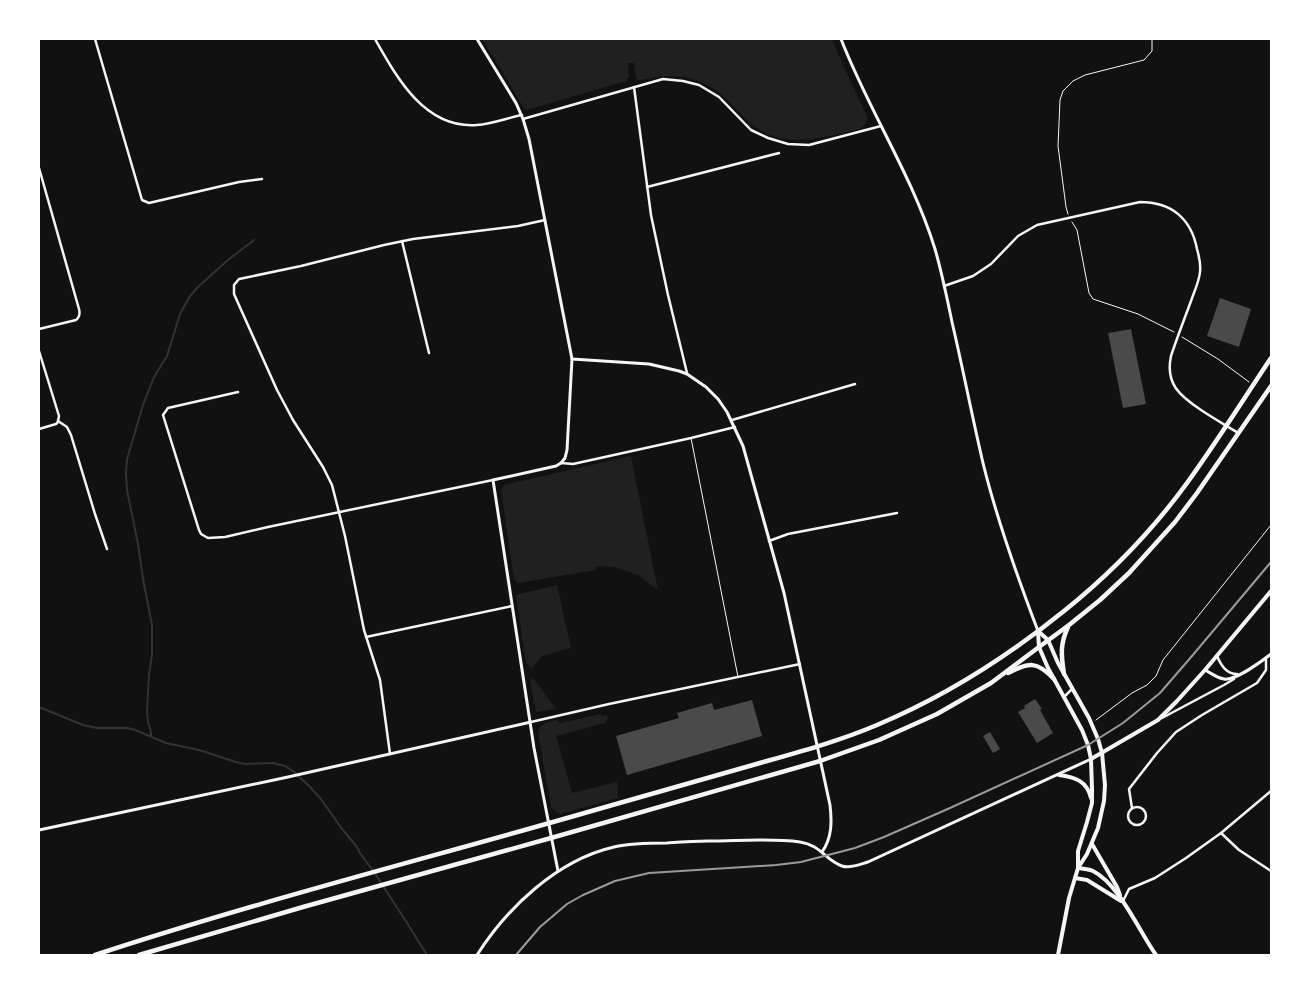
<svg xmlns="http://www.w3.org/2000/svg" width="1310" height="994" font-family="'PT Sans',sans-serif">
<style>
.green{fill:#202020}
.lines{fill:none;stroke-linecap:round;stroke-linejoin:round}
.stream{stroke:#333;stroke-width:2}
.building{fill:#4a4a4a}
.path{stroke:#f5f5f5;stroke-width:1}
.service{stroke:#f5f5f5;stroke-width:1}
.minor{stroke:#f5f5f5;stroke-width:2.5}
.tertiary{stroke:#f5f5f5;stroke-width:3}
.secondary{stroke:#f5f5f5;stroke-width:4}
.trunk{stroke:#f5f5f5;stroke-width:4.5}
.rail{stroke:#9a9a9a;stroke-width:2}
</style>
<rect width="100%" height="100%" fill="#111"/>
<g class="green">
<path d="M482,39h350l16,37 18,38c3,7 0,11 -6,15 -41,9 -81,24 -115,-11 -16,-16 -25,-29 -47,-37 -13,-5 -28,-6 -42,-4 -6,1 -12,3 -18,3l-2,-2 -2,-15h-6l1,14 -3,4 -99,29 -4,-3 -14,-24z"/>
<path d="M631,456l27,134 -20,-15 -23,-8 -18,-1 -2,4 -77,13 -4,-3 -13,-90 3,-5z"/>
<path d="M557,585l14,63 -29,8 -10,12 -6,-5 -10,-68z"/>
<path d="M533,678l23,31 -20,3 -6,-31z"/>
<path d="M600,714l2,2 5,-1 1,3 -3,5 -49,13 16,57 45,-11 1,16 -58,16 -9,-6 -13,-75c2,-10 9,-10 18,-13l5,3z"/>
</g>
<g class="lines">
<g class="stream">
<path d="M39,707l44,18 14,3h30l8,2 31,13 33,7 37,12 9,2 28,-1 12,3 8,5 15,14 13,14 21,30 15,18 3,6 14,19 33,51 20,32"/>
<path d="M151,736v-4l-3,-10 -1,-11 2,-37 3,-19v-30l-9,-46 -5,-35 -11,-54 -1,-17 1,-14 16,-54 11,-28 13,-21 13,-42 10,-18 9,-10 29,-26 26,-20"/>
</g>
</g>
<g class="building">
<path d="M1220,298l31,11 -12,38 -32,-11z"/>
<path d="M1131,329l15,75 -23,4 -15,-75z"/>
<path d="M1035,699l7,10 -2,1 13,23 -16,10 -19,-31 7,-4 -1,-2z"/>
<path d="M752,700l10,36 -135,39 -11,-39 63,-18 -2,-5 35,-10 2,7z"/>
<path d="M990,732l10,17 -7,4 -10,-17z"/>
</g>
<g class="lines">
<g class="path">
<path d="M1068,214l-2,-7 -8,-61 2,-46 3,-9 10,-10 12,-6 59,-15 8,-9v-12"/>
<path d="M1072,222l5,8 12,63 4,6 45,15 36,18"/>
<path d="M1182,337l36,22 31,23"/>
<path d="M1096,720l36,-27 15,-8 9,-9 7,-16 108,-135"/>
</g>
<path class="service" d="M691,438l47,239"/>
<g class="minor">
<path d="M95,39l47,161 7,3 90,-21 23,-3"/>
<path d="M375,39c22,39 50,90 102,86 15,-1 30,-7 45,-10"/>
<path d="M634,87l17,128 17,80 19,78"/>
<path d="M523,119l140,-40 20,2 16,4 20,12 32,33 17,8 20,6 21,1 72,-19"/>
<path d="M39,168l40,141c1,4 1,8 -3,11l-37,9"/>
<path d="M647,187l132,-34"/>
<path d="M402,241l27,112"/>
<path d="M944,286l29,-10 18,-12 27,-28 19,-11 103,-23c31,0 51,16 57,47 2,7 4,15 3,23 -1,10 -6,20 -9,29 -7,19 -14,37 -20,55 -6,28 9,40 30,54 12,8 24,15 37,23"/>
<path d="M39,351l20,65 -1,5"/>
<path d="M238,392l-70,16 -5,7 36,115 2,4 7,4 17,-1 43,-10 225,-47"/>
<path d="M732,420l123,-36"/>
<path d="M58,421l9,6 4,8 24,79 12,35"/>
<path d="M39,429l17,-5 2,-2"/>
<path d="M561,463l12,1 118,-26 44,-11"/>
<path d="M769,541l19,-7 109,-21"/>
<path d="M366,637l146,-31"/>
<path d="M1217,656c4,9 9,18 20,18"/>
<path d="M1064,697l8,-8"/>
<path d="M1162,718l62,-33 10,-6"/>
<path d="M531,722l78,-18 191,-40"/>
<path d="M390,754l-10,-74 -16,-50 -19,-94 -13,-51 -9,-18 -30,-47 -16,-30 -43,-96v-9l5,-6 5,-1 57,-12 83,-21 29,-6 105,-13 27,-6"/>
<circle cx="1137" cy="816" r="9"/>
<path d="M1132,808l-3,-19 28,-36 19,-21 26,-17 55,-32 9,-13v-12"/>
<path d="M1221,833l18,17 32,21"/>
<path d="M1123,901l6,-12 26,-11 31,-20 35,-25 50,-42"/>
</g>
<g class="tertiary">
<path d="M477,39l39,64 7,16 6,20 43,220 -5,91 -2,8 -4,5 -5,3 -63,14 41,268 24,123"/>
<path d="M841,39c28,72 71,136 94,210 7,24 12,49 17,73 11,47 20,94 31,141 14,57 34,113 55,168"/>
<path d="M572,359l77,5 30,7 8,3 19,13 12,12 9,13 16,34 41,147 46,212c2,17 2,33 -8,47"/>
<path d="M1205,670c6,3 12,8 19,9 11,2 38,-18 47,-25"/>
<path d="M39,830l249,-53 243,-55"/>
<path d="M477,955c30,-47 80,-95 137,-108 17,-4 35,-4 53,-4 14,-1 27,-2 41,-2 30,0 62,-3 92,1 21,3 25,18 42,24 8,3 19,-2 26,-4l223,-103"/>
</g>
<g class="secondary">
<path d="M1038,631l10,9 10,23 31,55 9,21 4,14 3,32 -1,16 -6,27 -11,26 -9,14 -9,30 -11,57"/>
<path d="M1038,632l1,15 9,21 34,62 6,15 3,14 1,30v14l-5,19 -9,29v17"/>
<path d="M1091,759l67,-39 19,-19 28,-31 66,-79"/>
<path d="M1059,775c16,2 28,6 32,23"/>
<path d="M1092,844l25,43 3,8"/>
<path d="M1078,868c5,1 11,1 15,3 26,13 46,60 63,84"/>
<path d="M1075,878l12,2 34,21"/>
</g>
<g class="trunk">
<path d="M1008,673c21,-11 29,-12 46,6"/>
<path d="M1064,674c-3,-19 -4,-30 4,-47"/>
<path d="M95,955c167,-55 338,-98 507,-147 50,-14 101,-29 151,-43 42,-12 84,-23 124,-40 67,-28 130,-68 187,-114 45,-36 88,-80 123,-128 29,-40 56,-83 84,-125"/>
<path d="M139,955l164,-48 248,-69 269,-77 59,-21 58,-26 54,-31 48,-36 30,-22 31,-25 29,-27 46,-51 22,-29 74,-107"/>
</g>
<path class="rail" d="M516,955l24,-28 27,-23 16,-9 32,-14 34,-8 127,-8 25,-3 54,-14 29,-11 66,-29 138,-63 35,-22 37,-30 32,-37 79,-94"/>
</g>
<rect width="1310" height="994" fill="none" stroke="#ffffff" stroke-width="80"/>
</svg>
